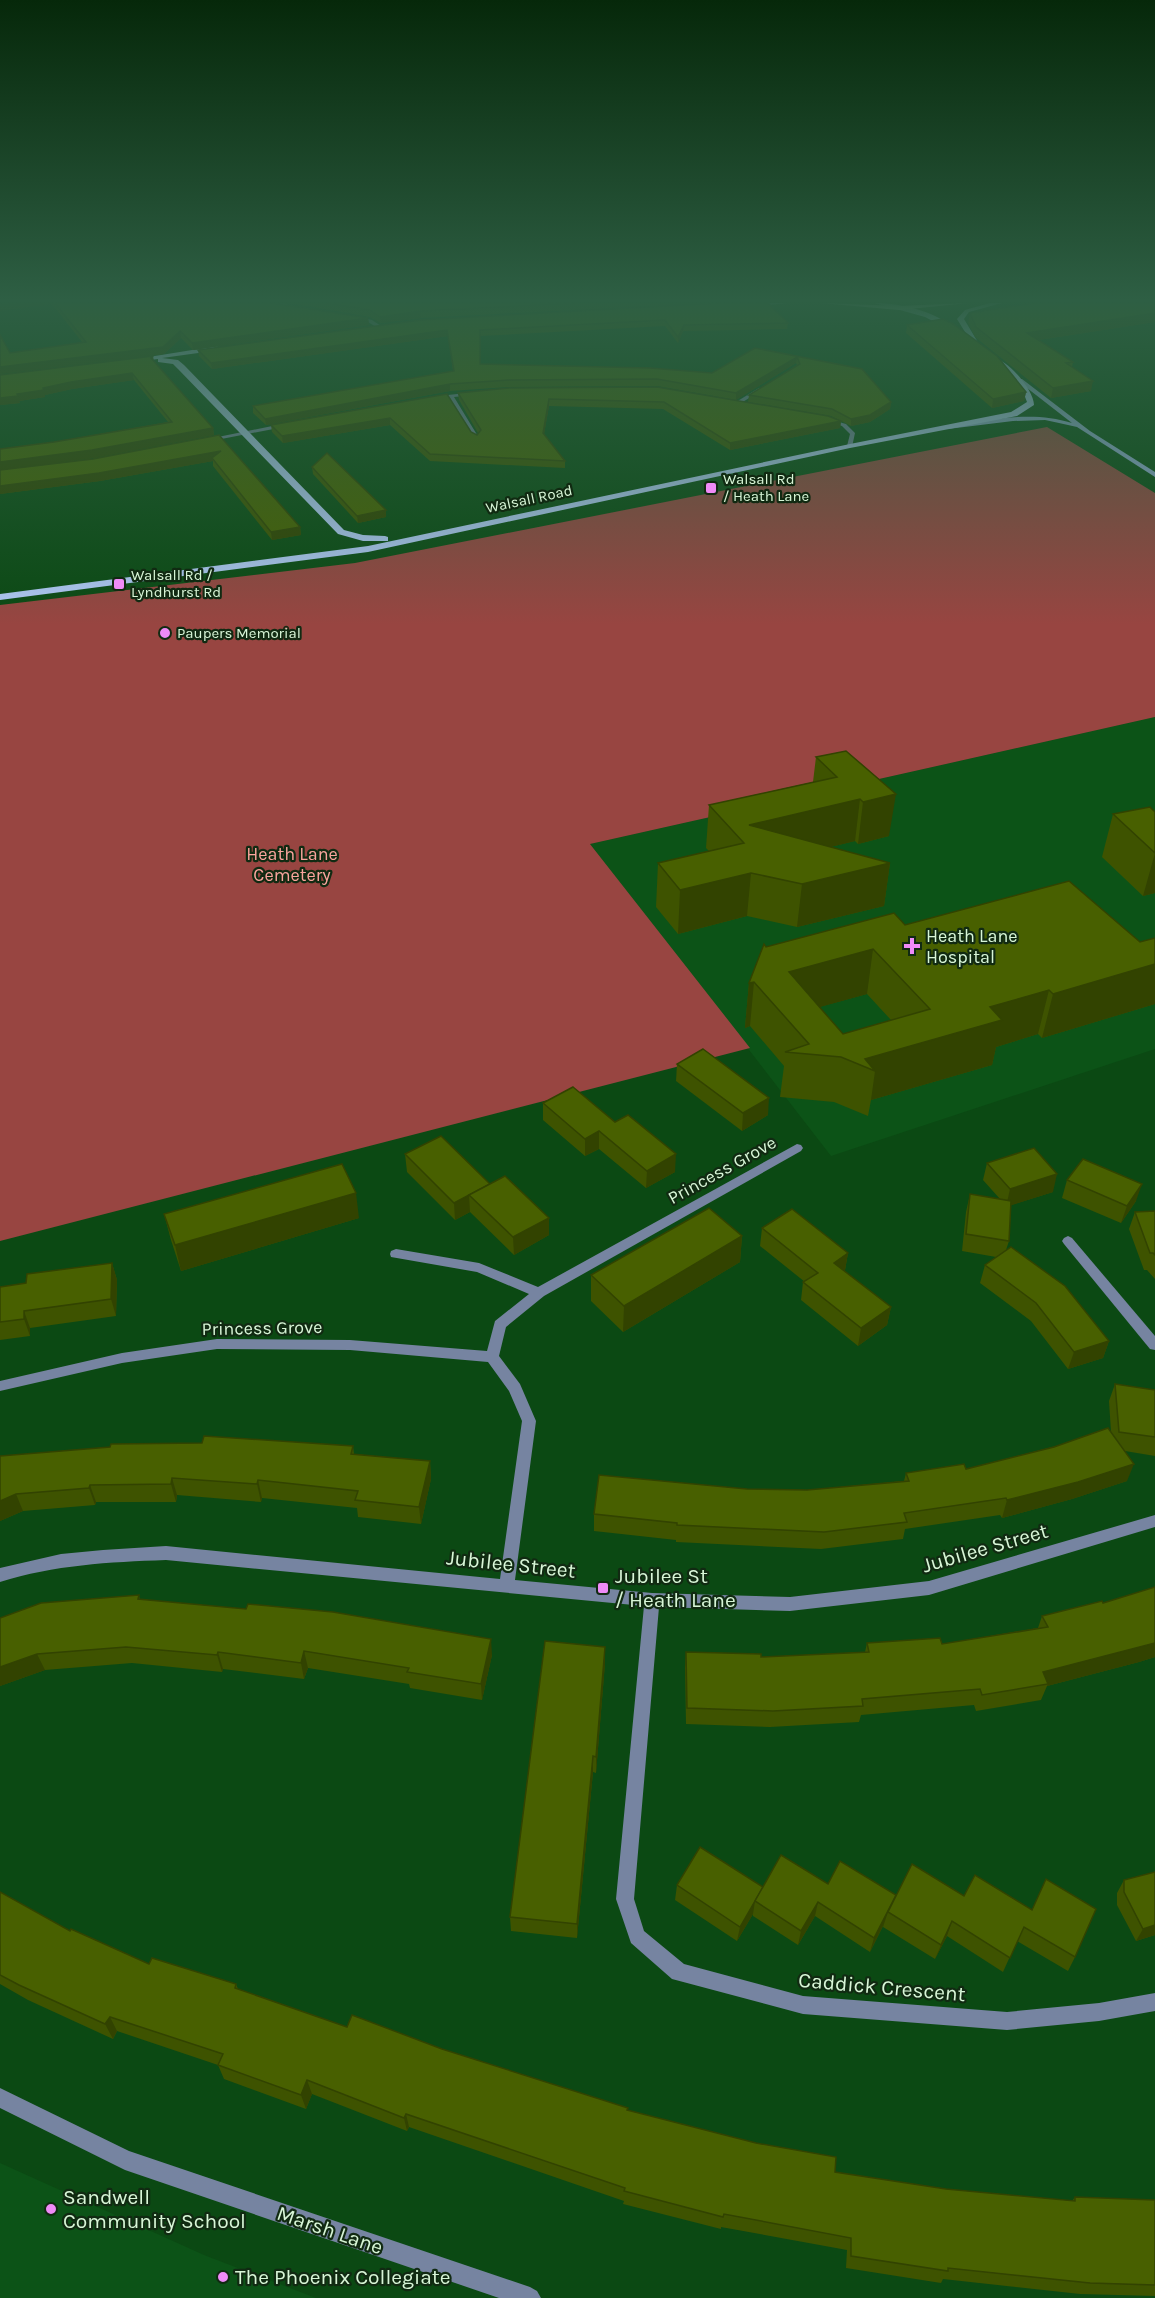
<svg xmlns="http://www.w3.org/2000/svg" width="1155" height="2298" font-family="Karla,sans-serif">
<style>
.built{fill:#0c5317}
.green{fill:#984541}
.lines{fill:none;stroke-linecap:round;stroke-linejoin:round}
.street{fill:#7684a1;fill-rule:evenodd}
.secondary{fill:#95abd9;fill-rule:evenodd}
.primary{fill:#b3caf9;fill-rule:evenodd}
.highway{fill:#dfe6f4;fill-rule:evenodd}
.wall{fill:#3e5300;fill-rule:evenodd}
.shaded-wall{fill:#324300}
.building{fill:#486000;stroke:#324300;stroke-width:1.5;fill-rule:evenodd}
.poi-dot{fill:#ef8bf7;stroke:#112a12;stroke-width:2}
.labels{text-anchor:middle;stroke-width:4.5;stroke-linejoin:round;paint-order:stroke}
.far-poi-label{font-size:15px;fill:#d8f6d7;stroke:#112a12;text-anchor:start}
.far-street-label{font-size:15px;fill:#d8f6d7;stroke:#112a12}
.park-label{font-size:18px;fill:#fba59e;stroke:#112a12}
.poi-label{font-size:18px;fill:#d8f6d7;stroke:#112a12;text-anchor:start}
.street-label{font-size:18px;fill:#d8f6d7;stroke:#112a12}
.near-street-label{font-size:21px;fill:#d8f6d7;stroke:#112a12}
.near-poi-label{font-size:21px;fill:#d8f6d7;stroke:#112a12;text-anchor:start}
</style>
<rect width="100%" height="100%" fill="#0b4913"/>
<g class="built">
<path d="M1155,717v332l-324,107 -241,-312z"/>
<path d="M0,2163l204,92 112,43h-316z"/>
</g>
<path class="green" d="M1047,427l108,66v224l-565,127 160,204 -750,193v-636l355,-42z"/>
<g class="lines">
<g class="street">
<path d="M281,303l24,6c-8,4 -19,0 -24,-6z"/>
<path d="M354,316l18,4 9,6 -3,2 -10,-6 -16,-3z"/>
<path d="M759,388l5,1 -23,14 -5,-1z"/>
<path d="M475,392l-2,3 -19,2 25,41 -3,2 -3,-2 -25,-41 -15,2 -3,-2z"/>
<path d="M825,418l21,6 9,9 -3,14 -5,-1 3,-12 -8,-8 -17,-6z"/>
<path d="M287,423l3,2 -1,1 -83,16 -3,-2z"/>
<path d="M797,1144l4,1 2,3 -2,3 -257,145 -38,31 -7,29 21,28 16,37 -21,159 137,13 138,4 139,-16 226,-66v12l-226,68 -139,16 -131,-4 -25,292 10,32 40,33 119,32 204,16 92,-9 56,-10v18l-56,10 -92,9 -204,-16 -131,-35 -41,-36 -15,-44 28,-293 -478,-46c-57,2 -112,5 -166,22v-14l61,-14 42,-4 63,-4 334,33 22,-158 -13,-30 -21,-29 -138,-12 -133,-1 -95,14 -122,28v-10l122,-28 95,-14 133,1 137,11 8,-30 34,-27 -52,-22 -86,-15 -1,-3 1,-3 5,-2 83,14 59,24z"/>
<path d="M1068,1236l4,2 83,98v14l-5,-1 -86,-105 -2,-3 2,-3z"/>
<path d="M0,2088l129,63 401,136 7,4 4,7h-42l-374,-128 -125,-62z"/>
</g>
<path class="secondary" d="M1018,379h4l68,52 65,41v5l-78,-50 -18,-4 -14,-3 -32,1 -65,8 -1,-1 3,-2c41,-6 82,-16 122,-3l-54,-42z"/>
<g class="primary">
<path d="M748,303h39l-38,4 -3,-2z"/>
<path d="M875,303c27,0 62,9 82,27l-5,1 -27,-14z"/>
<path d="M990,303h12l-33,9 -5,7 15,25 -6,1 -16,-26 8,-9z"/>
<path d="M217,346l3,4 -58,8 16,2 6,5 160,165 19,5 22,1 3,1v4h-25l-25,-7 -160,-165 -5,-5 -15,-2v-3l-24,3 -4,-2z"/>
<path d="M992,358c15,0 42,32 42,47l-17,11 -167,32 -482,104 -368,48v-6l368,-48 482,-102 161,-32 16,-10c-6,-18 -20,-29 -35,-40z"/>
</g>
<path class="highway" d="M821,303l78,3 70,-3 -70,7z"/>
</g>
<g class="wall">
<path d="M0,303h271l97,15 1,7 -176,25 -12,-12 -17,16 -164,20v-39l10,18 72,-11 -30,-38z"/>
<path d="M290,303h418l-287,15 -40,5 -11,-6z"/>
<path d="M719,303l69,20 -1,6 -104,2 -5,12 -13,-17 -185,10v28l232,9 43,-25 107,21 29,33 -1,7 -20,13 -19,4 -20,-10 -83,-14 1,-7 48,-30 -1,-2 -60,37 -79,-14 -148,1 -59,4 -184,34 -13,-12v-7l200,-35 -5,-35 -236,33 -13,-13 -1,-6z"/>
<path d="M970,313l185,9 -116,18 34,22 -1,5 19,24 -40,7 -76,-61 -7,-14z"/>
<path d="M907,325l119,67 -2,9 -32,7 -86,-75z"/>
<path d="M153,356l1,5 59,67 1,7 -120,23 -94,12v-21l54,-7 114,-20 -34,-42 -62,9 -27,6v2l-26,4 1,2 -20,2z"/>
<path d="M657,387l184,34 -1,7 -110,22 -67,-41 -114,-3 -5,28 21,27v7l-135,-7 -40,-36 -107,18 -11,-11 -1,-7 176,-31 24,38 6,3 1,-2 -19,-33 -1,-7z"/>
<path d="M219,435l81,92 1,8 -29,5 -59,-74v-5l-113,20 -100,13v-24l93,-11z"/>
<path d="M312,467l74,50 -28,6 -45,-49z"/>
<path d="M846,751l43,85 -31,8 -3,-3 -25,6 60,16 -6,43 -87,21 -50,-11 -69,18 -22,-27 2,-44 51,-12 -3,-3 3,-43 104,-23 3,-25z"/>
<path d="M1155,812v81l-12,3 -41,-39 11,-43z"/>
<path d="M905,925l235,17 15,-4v66l-113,34 -4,-4 -42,13 -4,18 -121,35 -3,16 -34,-14 -54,-5 4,-31 -34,-40 -5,2 4,-45 17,-36zM867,994l24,26 -48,14 -24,-27z"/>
<path d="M677,1064l91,51 -26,16 -66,-50z"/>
<path d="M543,1103l72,19 60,50 -29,16 -47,-39 -14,7 -42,-36z"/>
<path d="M405,1154l144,64v17l-35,20 -44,-43 -15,8 -48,-48z"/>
<path d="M987,1163l66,29 -42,13 -2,36 -3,9 103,91 -6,17 -35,11 -37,-48 -51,-38 5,-18 11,-8 -34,-6 4,-39 4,-18 30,5 -17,-19z"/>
<path d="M1067,1180l69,21 -15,22 -59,-25z"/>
<path d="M1155,1211v68l-8,-9h-3l-15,-41 6,-17z"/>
<path d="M164,1214l195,4 -178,53 -10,-31z"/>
<path d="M762,1228l86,25 -3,17 -1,1 47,36 -4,18 -29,21 -57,-46 2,-18h2l-45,-36z"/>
<path d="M742,1236l-2,26 -117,70 -32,-31v-26z"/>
<path d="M112,1263l5,17 -1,36 -86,12v8l-30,4v-53l26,-4z"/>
<path d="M1115,1384l40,6v66l-30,-5 2,30 -55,18 -70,19 -2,-3 -95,14 -2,10 -82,10 -145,-7v-2l-82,-9v-17l153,-25 60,1 97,-9 2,-8 60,-4 145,-37 -2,-31z"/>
<path d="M353,1446l1,8 76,7 1,18 -10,45 -63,-7 -1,-9 -95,-10 -1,4 -84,-7 -1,7h-80l-1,3 -72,6 -23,10v-65z"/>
<path d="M1155,1587v70l-16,5 -92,24 -6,14 -65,11 -2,-6 -113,10 -2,7 -89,5 -84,-3 -1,-56 1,-16 75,5 104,-5 2,-9 75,1 96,-16 4,-12 61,-13z"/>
<path d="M139,1595l1,5 352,55 -10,45 -72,-12 -1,-4 -101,-16 -4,11 -81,-10 -1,3 -90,-9 -87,7 -45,16v-68z"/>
<path d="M605,1663l-9,110 -3,-1 -16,166 -66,-7 -1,-14z"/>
<path d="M1155,1872v63l-19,6 -19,-36v-12l7,-13z"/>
<path d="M975,1875l100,82 -7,14 -51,-30 -14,31 -56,-36 -12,23 -52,-32 1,-3 -14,28 -55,-36 -17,29 -45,-29v-2l-16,27 -62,-41 2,-15 86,2 65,-3 68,11 68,1z"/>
<path d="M0,1892l70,39 79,33 87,20 2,5 109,38 95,22 185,61 208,62 111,17 126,12 3,-4 80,3v96l-75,-2 -137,-15 -2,4 -95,-15 1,-18 -126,-23v2l-98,-25 1,-3 -215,-74 -2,4 -95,-37 -6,15 -82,-30 -6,-14 -101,-34 -4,8 -85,-39 -28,-16z"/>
</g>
<g class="shaded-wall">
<path d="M6,303h46v1l-52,7v-7z"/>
<path d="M420,311l1,7 -40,5 -1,-6z"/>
<path d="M1155,313v9l-130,20 2,-9z"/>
<path d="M368,318l1,7 -176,25 -1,-7z"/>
<path d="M684,325l-1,6 -5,12v-6z"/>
<path d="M447,330l1,6 -236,33 -1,-6z"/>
<path d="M180,331l1,7 -17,16 -164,20v-7z"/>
<path d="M797,357l-1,6 -60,37v-7z"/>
<path d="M132,373l2,7 -62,9 -27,6v2l-26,4 1,2 -20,2v-7l17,-4 54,-12z"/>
<path d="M1093,381l-2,10 -40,7 2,-10z"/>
<path d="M450,384v7l-184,34 -1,-6z"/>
<path d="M1026,392l-2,9 -32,7 1,-9z"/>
<path d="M549,399v7l-6,34v-7z"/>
<path d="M891,402l-1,7 -20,13 -19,4v-7z"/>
<path d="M390,418v7l-107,18 -1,-7z"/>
<path d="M841,421l-1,7 -110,22v-7z"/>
<path d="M213,428l1,7 -120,23 -94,12v-8z"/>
<path d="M221,451l-9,7 1,3 -113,20 -100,13v-8z"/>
<path d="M386,510v7l-28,6 -1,-7z"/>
<path d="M300,527l1,8 -29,5 -1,-8z"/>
<path d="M896,794l-7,42 -31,8 5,-42z"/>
<path d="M860,799l-5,42 -109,27 3,-43z"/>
<path d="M1155,853v40l-12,3z"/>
<path d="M890,863l-6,43 -87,21 5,-43z"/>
<path d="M751,873l-4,43 -69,18 2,-44z"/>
<path d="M873,949l-6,45 -83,23 5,-45z"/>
<path d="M1155,964v40l-113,34 11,-44z"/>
<path d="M754,982l-4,44 -5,2 4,-45z"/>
<path d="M1049,990l-11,44 -42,13 -4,18 -121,35 4,-29 -10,-12 125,-52z"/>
<path d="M769,1098l-1,17 -26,16 1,-18z"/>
<path d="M599,1131v18l-14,7v-17z"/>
<path d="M676,1154l-1,18 -29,16 1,-17z"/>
<path d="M1057,1174l-4,18 -47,15 4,-18z"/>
<path d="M490,1184l-21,11 1,17 -15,8 -1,-17z"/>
<path d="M1142,1184l-6,17 -15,22 6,-17z"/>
<path d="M356,1193l3,25 -178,53 -6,-26z"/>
<path d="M549,1218v17l-35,20 -1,-18z"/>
<path d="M742,1236l-2,26 -117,70 1,-26z"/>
<path d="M848,1253l-3,17 -14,10 3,-17z"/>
<path d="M112,1263l5,17 -1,36 -5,-17z"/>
<path d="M891,1307l-4,18 -29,21 3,-18z"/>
<path d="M24,1311l6,17v8l-6,-17z"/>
<path d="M1109,1341l-6,17 -35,11 6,-17z"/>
<path d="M430,1461l1,18 -10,45 -2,-17z"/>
<path d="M1134,1464l-7,17 -55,18 -70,19 5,-18z"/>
<path d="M172,1478l5,17 -1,7 -5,-18z"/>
<path d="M258,1480l4,18 -1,4 -4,-18z"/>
<path d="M90,1485l6,17 -1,3 -6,-17z"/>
<path d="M16,1494l7,17 -23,10v-20z"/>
<path d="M491,1639l1,16 -10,45 -1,-16z"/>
<path d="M1155,1643v14l-16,5 -92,24 1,-2 -5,-12z"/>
<path d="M605,1647v16l-9,110v-16z"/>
<path d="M304,1651l4,17 -4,11 -3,-16z"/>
<path d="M218,1652l5,17 -1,3 -5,-17z"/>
<path d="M37,1654l8,16 -45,16v-19z"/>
<path d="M593,1756v16l-16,166v-14z"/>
<path d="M763,1887l-8,14 -2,13 -16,27 3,-14z"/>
<path d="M896,1895l-8,17 -4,12 -14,28 4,-14z"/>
<path d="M818,1902l-3,14 -17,29 3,-14z"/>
<path d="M952,1921l-5,15 -12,23 6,-14z"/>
<path d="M1155,1925v10l-19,6 7,-12z"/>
<path d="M110,2017l7,14 -4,8 -8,-15z"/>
<path d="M307,2080l5,14 -6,15 -5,-14z"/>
<path d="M406,2114l3,13 -2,4 -3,-13z"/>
</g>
<g class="building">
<path d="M55,303h216l97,15 -176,25 -12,-12 -17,16 -163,20v-32l10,18 76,-11z"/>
<path d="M327,303h250l-157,8 -40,6 -10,-7z"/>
<path d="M719,303h49l20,20 -104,2 -6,12 -13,-17 -185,10v34l170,4 62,5 43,-25 107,21 29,33 -21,13 -19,4 -19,-10 -83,-14 51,-31 -3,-7 -61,36 -79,-14 -148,1 -59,4 -185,35 -12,-13 201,-35 -7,-41 -236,33 -13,-13 223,-30z"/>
<path d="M1035,303h120v10l-128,20 46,29 -7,1 27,18 -40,7 -77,-61 -6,-14z"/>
<path d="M943,319l10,5 44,32 29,36 -33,7 -86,-74z"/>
<path d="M153,356l-2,2 62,70 -121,22 -92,12v-13l54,-7 118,-20 -40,-49 -61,9 -28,6 1,2 -27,4 1,2 -18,2v-23z"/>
<path d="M657,387l171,29 13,5 -111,22 -66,-41 -115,-3 -6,34 22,28 -135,-7 -40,-36 -108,18 -11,-11 176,-31 24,38 6,3 4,-5 -23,-37 51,-5z"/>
<path d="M219,435l81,92 -29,5 -59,-74 9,-7 -122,22 -99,13v-16l93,-11z"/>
<path d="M327,453l59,57 -29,6 -45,-49z"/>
<path d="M846,751l50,43 -33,8 -3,-3 -111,26 141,38 -88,21 -51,-11 -71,17 -22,-27 86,-20 -35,-38 128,-28 -21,-20z"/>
<path d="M1150,807l5,5v41l-42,-39z"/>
<path d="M1069,881l71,61 15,-4v26l-102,30 -4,-4 -59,17 12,13 -137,39 10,12 -34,-14 -56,-5 24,-8 -55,-62 -5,1 15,-39 2,3 128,-34 11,12zM873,949l57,60 -87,25 -54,-62z"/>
<path d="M703,1049l66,49 -26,15 -66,-49z"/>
<path d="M573,1087l42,35 13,-7 48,39 -29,17 -48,-40 -14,8 -42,-36z"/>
<path d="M441,1136l49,48 -36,19 -49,-49z"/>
<path d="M1034,1148l23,26 -47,15 -23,-26z"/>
<path d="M1083,1159l59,25 -15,22 -60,-26z"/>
<path d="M342,1164l14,29 -181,52 -11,-31z"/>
<path d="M505,1176l44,42 -36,19 -44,-42z"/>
<path d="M970,1194l41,7 -2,40 -43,-7z"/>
<path d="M709,1208l33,28 -118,70 -33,-31z"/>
<path d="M792,1209l56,44 -14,10 57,44 -30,21 -58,-46 15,-9 -56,-45z"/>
<path d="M1155,1211v44l-2,-2h-3l-15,-41z"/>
<path d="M1011,1247l54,39 44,55 -35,11 -38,-49 -51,-38z"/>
<path d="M112,1263l-1,36 -87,12v8l-24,3v-35l26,-4 1,-9z"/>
<path d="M1115,1384l40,6v47l-36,-5z"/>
<path d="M1108,1428l26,36 -56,18 -71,18 -1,-2 -102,15 3,9 -83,10 -147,-7v-2l-83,-9 5,-39 148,14 60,1 102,-9 -3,-8 58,-9 2,5 88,-22z"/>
<path d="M204,1436l149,10 -2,8 79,7 -11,46 -64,-7 3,-9 -100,-11 -1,4 -85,-6 -1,6 -81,1 -1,3 -73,6 -16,7v-45l110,-9 1,-3 91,-1z"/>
<path d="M1155,1587v56l-112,29 5,12 -66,11 -2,-6 -118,10 1,7 -90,5 -86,-3 -1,-56 75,2v3l108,-5 -2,-9 73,-5 2,6 106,-17 -6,-11 60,-15 1,2z"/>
<path d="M139,1595l-1,4 108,10 2,-5 85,8 158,27 -10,45 -74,-12 2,-4 -105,-17 -3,12 -83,-11 -1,3 -91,-8 -89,7 -37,13v-49l41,-15z"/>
<path d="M545,1641l60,6 -9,110 -3,-1 -16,168 -67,-7z"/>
<path d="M700,1847l63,40 -23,40 -63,-42z"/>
<path d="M781,1855l47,29 12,-23 56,34 -22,43 -56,-36 -17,29 -46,-30z"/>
<path d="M912,1864l52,32 11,-21 57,35 14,-31 50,30 -21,48 -51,-30 -14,31 -58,-37 -11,24 -53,-33z"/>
<path d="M1155,1872v53l-12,4 -19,-37v-12z"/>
<path d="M0,1892l70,39 1,-2 78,35 3,-6 84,26 -1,4 112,39 5,-12 90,34 186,59 -1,2 129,33 80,14 -1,15 111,17 129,12v-4l80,3v85l-65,-2 -142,-15v3l-97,-15v-18l-127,-24 -1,3 -99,-26 1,-3 -219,-74 -2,4 -97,-38 -6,15 -83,-30 5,-11 -113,-37 -5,7 -86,-39 -19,-10z"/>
</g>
<linearGradient id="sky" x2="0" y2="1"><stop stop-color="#06280a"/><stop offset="0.48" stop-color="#2e5f44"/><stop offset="1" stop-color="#2e5f44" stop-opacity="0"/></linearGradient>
<rect width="1155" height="625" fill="url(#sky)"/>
<g class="poi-dot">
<rect x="705" y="482" width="12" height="12" rx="3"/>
<rect x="113" y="578" width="12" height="12" rx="3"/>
<circle cx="165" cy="633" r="6"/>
<path d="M909 937h6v6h6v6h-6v6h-6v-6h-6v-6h6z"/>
<rect x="597" y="1582" width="12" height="12" rx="3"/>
<circle cx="51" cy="2209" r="6"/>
<circle cx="223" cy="2277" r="6"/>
</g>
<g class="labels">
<g class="far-poi-label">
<text x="723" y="484">Walsall Rd<tspan x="723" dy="17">/ Heath Lane</tspan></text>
<text x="131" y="580">Walsall Rd /<tspan x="131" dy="17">Lyndhurst Rd</tspan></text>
<text x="177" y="638">Paupers Memorial</text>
</g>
<g class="far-street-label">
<text transform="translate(529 499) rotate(-12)" y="5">Walsall Road</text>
</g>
<g class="park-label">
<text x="292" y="860">Heath Lane<tspan x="292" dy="21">Cemetery</tspan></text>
</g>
<g class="poi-label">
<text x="926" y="942">Heath Lane<tspan x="926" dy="21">Hospital</tspan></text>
</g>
<g class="street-label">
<text transform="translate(722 1170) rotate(-29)" y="6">Princess Grove</text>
<text transform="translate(262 1328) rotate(-1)" y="6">Princess Grove</text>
</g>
<g class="near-street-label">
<text transform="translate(985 1548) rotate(-16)" y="7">Jubilee Street</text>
<text transform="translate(511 1564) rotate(6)" y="7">Jubilee Street</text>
<text transform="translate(882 1987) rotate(5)" y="7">Caddick Crescent</text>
<text transform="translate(330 2230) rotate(19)" y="7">Marsh Lane</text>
</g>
<g class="near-poi-label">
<text x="615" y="1583">Jubilee St<tspan x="615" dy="24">/ Heath Lane</tspan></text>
<text x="63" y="2204">Sandwell<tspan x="63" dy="24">Community School</tspan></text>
<text x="235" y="2284">The Phoenix Collegiate</text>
</g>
</g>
</svg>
